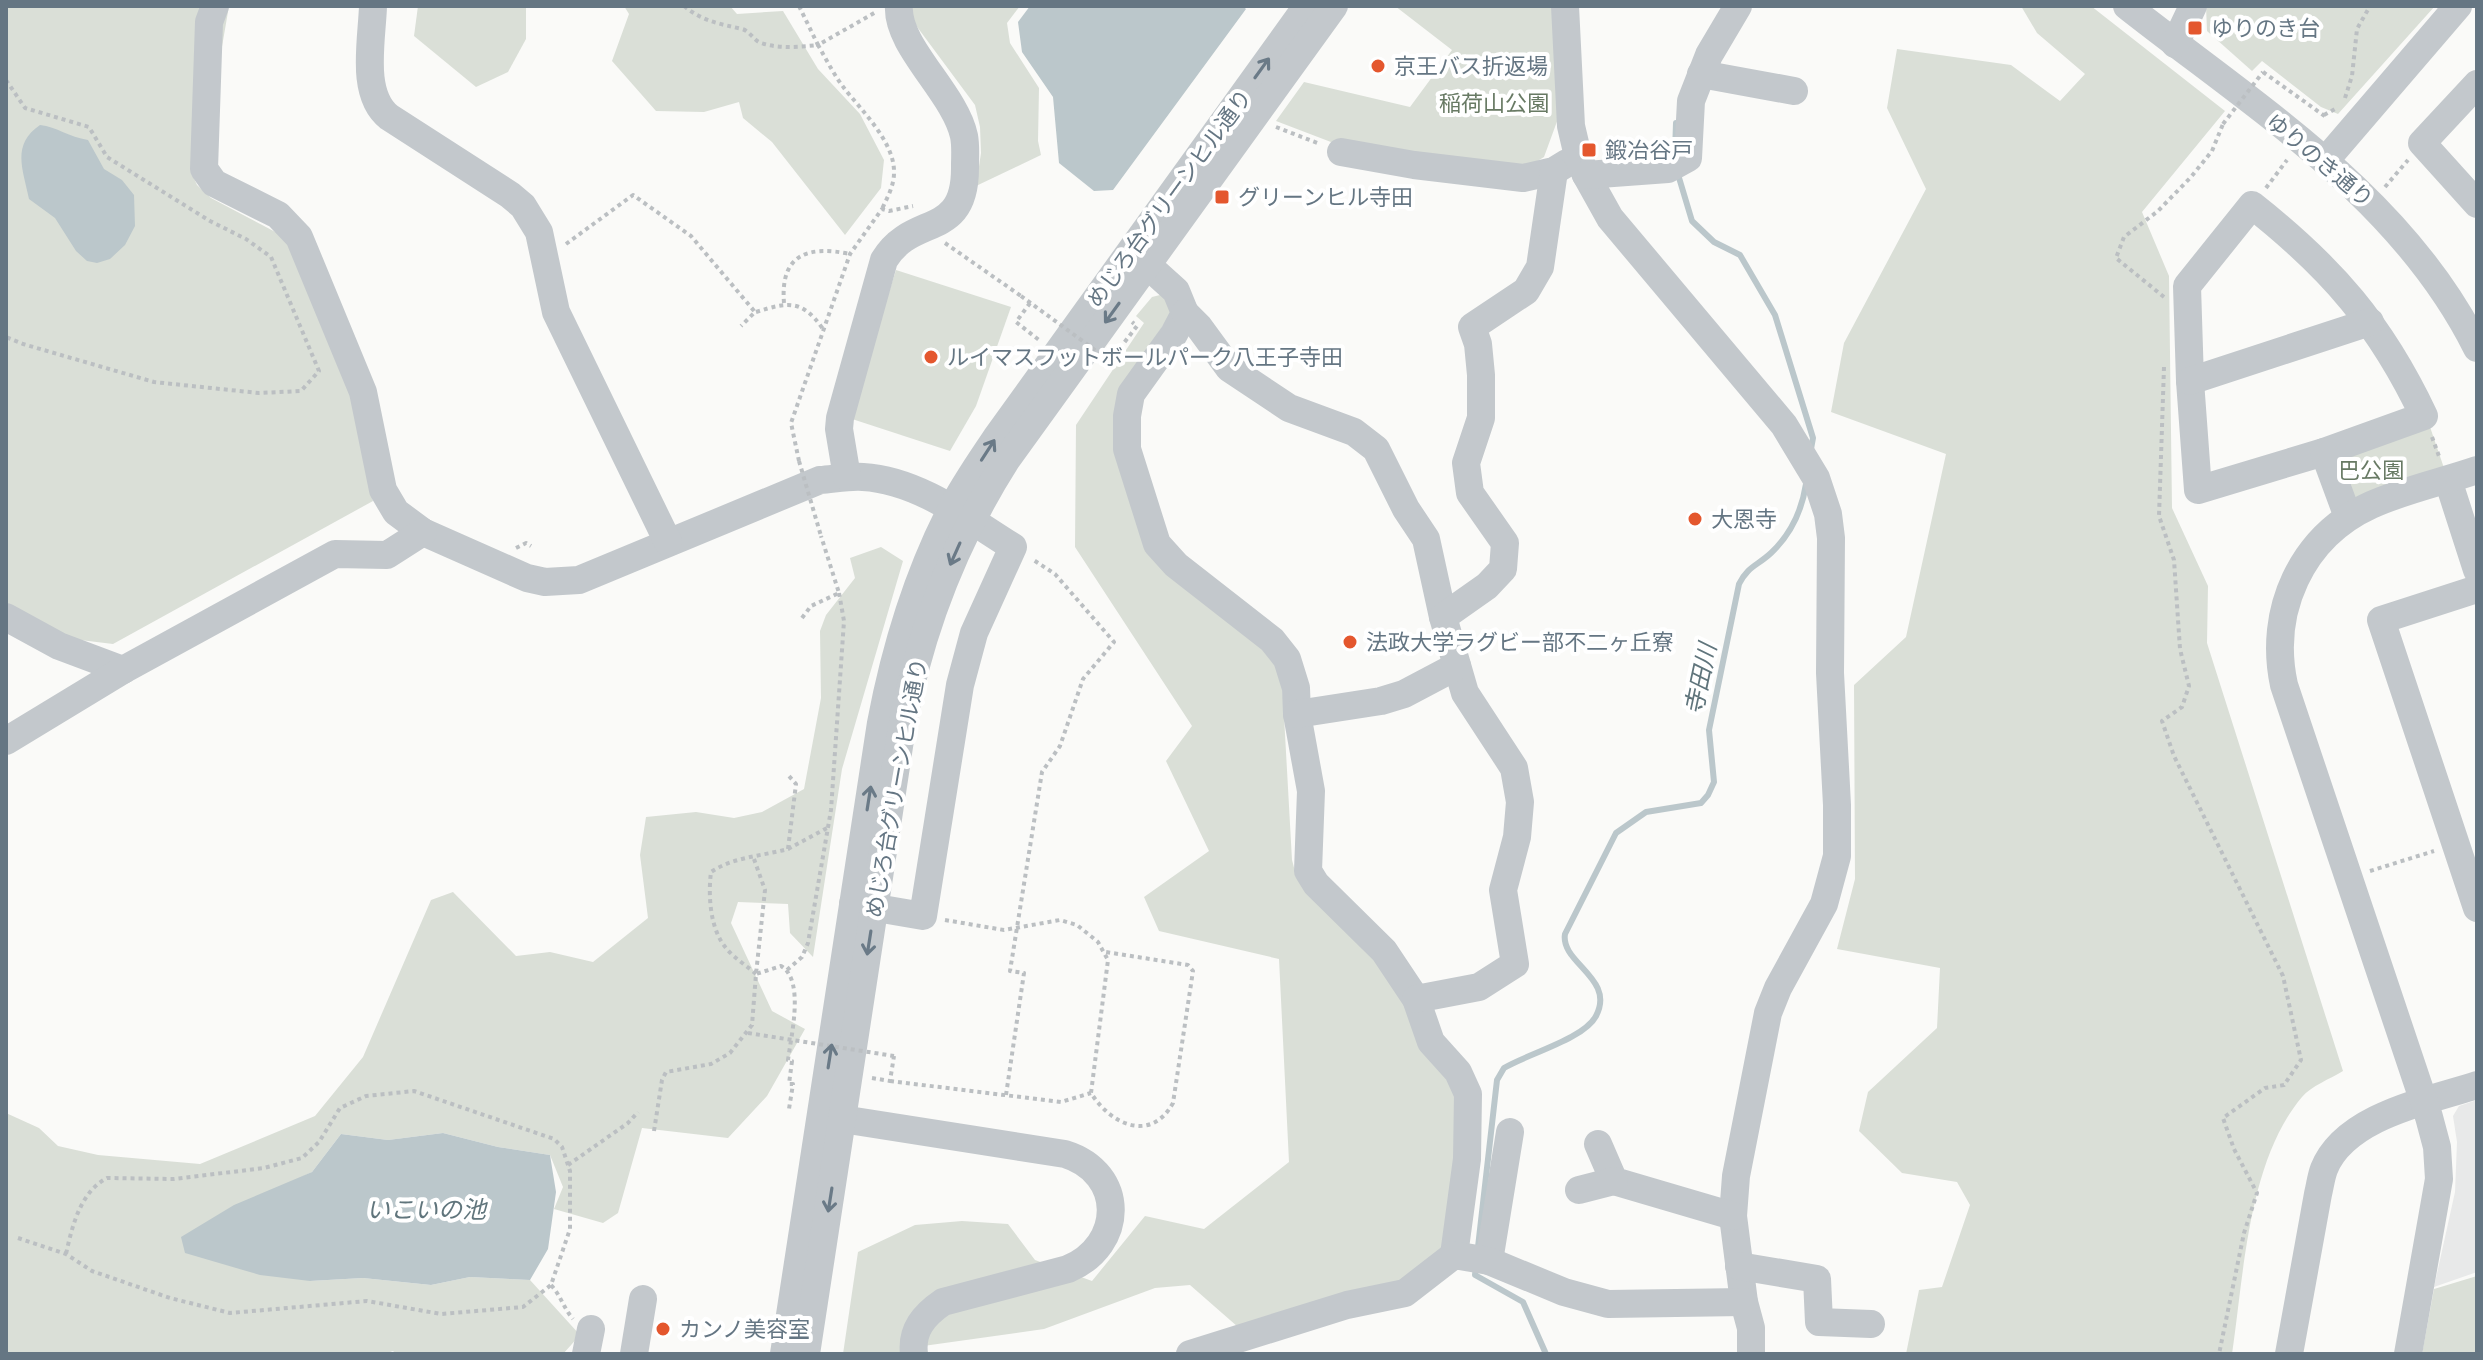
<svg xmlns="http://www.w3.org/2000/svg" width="2483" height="1360" font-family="'Exo 2','Noto Sans JP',sans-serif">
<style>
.built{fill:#e8e9e9}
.green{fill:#dadfd7}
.water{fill:#bbc7cb}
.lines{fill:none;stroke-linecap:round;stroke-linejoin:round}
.stream{stroke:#bbc7cb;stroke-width:6}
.path{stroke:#bbbfc2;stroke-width:4;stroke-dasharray:4 4;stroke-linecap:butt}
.minor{stroke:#c3c8cc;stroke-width:28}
.path-bridge{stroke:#bbbfc2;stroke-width:4;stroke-dasharray:4 4;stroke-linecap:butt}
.oneway{stroke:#6a7a87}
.poi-dot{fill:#e4572e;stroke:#fff;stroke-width:3}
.labels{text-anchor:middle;stroke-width:8;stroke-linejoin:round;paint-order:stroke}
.poi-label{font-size:22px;fill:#657683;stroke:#fff;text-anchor:start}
.park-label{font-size:22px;fill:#687a64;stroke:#fff}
.street-label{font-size:22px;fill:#657683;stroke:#fff}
.water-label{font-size:24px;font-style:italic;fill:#60757c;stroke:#fff}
</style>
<rect width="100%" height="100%" fill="#fafaf8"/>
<path class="built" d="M2477,1100v172l-43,15 21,-95 2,-50 -4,-26 6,-10z"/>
<g class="green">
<path d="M6,6h223l-15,87 -22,81 5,11 14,13 74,39 69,167 19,97 -260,143 -41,-5 -54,-18 -12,-19z"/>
<path d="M418,6h108v33l-18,33 -32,15 -62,-51z"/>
<path d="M624,6h106l7,8 46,-3 35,58 42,45 24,46 -3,28 -36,47 -73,-93 -29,-24 -4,-16 -35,10 -48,-1 -44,-50 17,-47z"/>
<path d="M913,6h107l-13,17 3,20 29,45 -1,53 3,14 -65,31 5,-33 -1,-26 -5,-22 -63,-85z"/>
<path d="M1395,6h158l6,110 -15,41 -23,14 -177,-24 -68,-26 28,-39 106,25 42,-57z"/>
<path d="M2021,6h70l134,105 -83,101 27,64 3,232 36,78 -1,57 136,428c-13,8 -32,15 -41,26 -54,64 -58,176 -70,257h-326l13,-64 23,-3 28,-82 -13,-23 -55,-9 -43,-42 9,-39 69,-64 3,-60 -103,-19 18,-70 -1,-194 52,-48 40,-183 -115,-42 13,-69 82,-154 -39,-81 10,-59 114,16 49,36 25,-27 -48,-41z"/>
<path d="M2206,6h229l-97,108 -17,-7 -59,-46 -10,10 -45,-40z"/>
<path d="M896,270l115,37 -35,99 -26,45 -101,-33z"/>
<path d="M1168,293l4,19 -43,65 24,176 114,95 15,32 10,180 5,19 75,69 82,134 6,82 -12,82 -48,36 -162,45 -48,-42 -35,3 -111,41 -128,18 2,7h-75l15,-102 57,-27 47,-4 46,3 27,36 57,21 53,-65 59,13 85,-67 -10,-203 -120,-28 -15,-34 65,-46 -43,-90 26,-35 -117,-179 1,-122 68,-102 -8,-7 16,-19z"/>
<path d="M2429,424l16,47 -94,34 -15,-51z"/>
<path d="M881,547l22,14 -61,208 -29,188 -23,-24 -2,-29 -50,-2 -7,21 41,88 33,18 -38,67 -39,42 -86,-10 -24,85 -15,10 -49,-14 9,-22 -13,-32 -52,-8 -55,-14 -55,7 -47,-6 -29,38 -30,15 28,94 53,-3 68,7 39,-8 60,3 50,55 -17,19h-167l-3,-3 -9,3h-378v-241l33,15 19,18 40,9 102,9 115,-48 48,-59 68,-157 22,-8 63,64 34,-4 43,10 55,-44 -8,-63 6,-38 50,-5 38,6 28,-6 42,-23 17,-91 -1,-67 6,-16 29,-37 -5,-20z"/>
<path d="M2477,1276v78h-55l12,-65z"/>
</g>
<g class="water">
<path d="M1030,6h213l3,3 -133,181 -19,1 -35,-28 -6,-66 -31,-45 -4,-30z"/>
<path d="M40,125c17,2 29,12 48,15l16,29 18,11 12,15 1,31 -10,19 -15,14 -13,4 -10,-2 -11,-10 -21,-33 -26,-19c-6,-30 -18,-54 11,-74z"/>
<path d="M443,1133l55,14 52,8 6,37 -8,57 -18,31 -60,-3 -39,8 -68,-7 -53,3 -50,-6 -75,-22 -4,-16 53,-32 78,-33 29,-38 47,6z"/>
</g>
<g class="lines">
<g class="stream">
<path d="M1675,152l1,-29"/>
<path d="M1677,171l15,50 22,21 26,13 35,60 38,123 -2,11"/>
<path d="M1478,1247l19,-167 7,-12c23,-14 80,-29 92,-52 20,-38 -36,-53 -31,-82l51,-101 30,-21 55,-9 7,-8 6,-13 -5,-52 30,-146c9,-18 18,-18 32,-31 19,-18 31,-43 35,-69"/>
<path d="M1476,1266l-1,9 48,27 23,52"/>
</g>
<g class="path">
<path d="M684,6c18,15 36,18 58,23 8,2 11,11 19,14 19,6 38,4 57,2 8,14 16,30 26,43 17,22 51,54 50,85 0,13 -7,25 -12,36"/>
<path d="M799,6l19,39 58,-33"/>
<path d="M2263,72l63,45"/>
<path d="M6,80l19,28 64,19 18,30 103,64 36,18 25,18 48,114 -18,20 -42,2 -105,-11 -131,-38 -17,-7"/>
<path d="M2345,98l7,-22 5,-47 13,-23"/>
<path d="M2324,115l13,-7"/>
<path d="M1276,127l44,17"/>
<path d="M2385,187l23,-27"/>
<path d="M2266,188l21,-28"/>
<path d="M945,243l76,53"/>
<path d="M566,244l67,-49 58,41 64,76 -14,14"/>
<path d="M2164,297l-48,-39 8,-21 34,-26 33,-34 21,-26 11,-27"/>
<path d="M784,303c-4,-48 23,-58 66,-49"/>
<path d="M1030,303l-14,19 23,18"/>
<path d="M756,312c32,-10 46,-13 67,17"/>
<path d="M1110,361l27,-35 -5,-4"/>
<path d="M2164,367l-5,149 15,44 6,89 9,37 -7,21 -20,14 12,35 109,220 18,84 -17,25 -19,3 -42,30 11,31 23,44 -13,40 -25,121"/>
<path d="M2432,437l8,22"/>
<path d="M799,461l-8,-38 59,-169 32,-45 7,2 24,-5"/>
<path d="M516,548l10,-5 5,3"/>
<path d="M802,618l9,-12 28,-13 -18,-57"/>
<path d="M788,849l39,-21"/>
<path d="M754,859l11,31 -9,84"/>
<path d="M2370,871l64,-20"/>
<path d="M945,920l59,10 56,-10 17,5 21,17 10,18 -17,133c20,32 60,50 82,10l20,-132 -5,-6 -82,-13"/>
<path d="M787,970l15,-13 6,-14 23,-133 13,-189 -5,-28"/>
<path d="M756,974c-9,-8 -22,-16 -30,-26 -16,-19 -18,-52 -15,-76 22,-15 51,-16 77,-23l8,-65 -7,-8"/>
<path d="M872,1078l18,3 4,-25"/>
<path d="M890,1081l171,21 30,-9"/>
<path d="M1006,1095l18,-122 -14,-2 32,-199 18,-26 23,-67 31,-37 -59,-68 -23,-15"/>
<path d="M654,1131l8,-51 4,-8 45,-8 19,-11 22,-28 4,-51 25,-8c24,14 10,70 7,94l4,1 -3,23h4l-4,25"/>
<path d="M568,1165l60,-42 10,-11"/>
<path d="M18,1238l48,16 26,17 78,27 60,15 137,-12 74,13 82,-7 28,-22 19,-56v-58l-8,-24 -8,-8 -140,-48 -48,5 -26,12 -21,34 -17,16 -38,10 -90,11 -67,-1c-27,14 -35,49 -41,76"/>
<path d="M551,1285c10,11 12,22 22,34"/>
</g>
<g class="minor">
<path d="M215,6l-6,16 -5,147 10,14 64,32 21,22 64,155 20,98 13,22 27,20 104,46 18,4 34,-2 241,-100c14,-1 29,-4 43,-3 55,3 105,42 150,70l-39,86 -14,52 -37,231 -70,-12"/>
<path d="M373,6c-1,34 -13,88 16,111l121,78 13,11 16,26 17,80 112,230"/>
<path d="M1565,6l6,120 7,30 8,19 24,43 174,207 32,53 12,36 3,24 -1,135 7,132v51l-13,48 -46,84 -10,25 -32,163 -3,40 11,86 7,26v26"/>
<path d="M2127,6c128,101 275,191 350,342"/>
<path d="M2175,44l18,-38"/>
<path d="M1701,74l93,17"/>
<path d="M2477,84l-55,59 55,61"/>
<path d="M1341,152l73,13 109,13 31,-7 13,-8"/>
<path d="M2325,161l133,-155"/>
<path d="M1586,175l82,-6 20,-11 3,-57 18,-46 29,-49"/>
<path d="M2252,205c80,63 129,120 172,211l-100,36 -126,38 -8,-109 -3,-95z"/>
<path d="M1134,253l42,38 9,22 -11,21 -43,60 -4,22v33l30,95 19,21 96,75 15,19 9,29 1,26 14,77 -3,80 8,13 68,67 32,48 15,43 27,30 10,22 -1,65 -13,96"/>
<path d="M1185,313l14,14 30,41 60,40 65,24 22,17 30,60 20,30 17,78 22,76 49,75 6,34 -3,35 -14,53 12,74 -36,23 -63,12"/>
<path d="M2190,381l180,-59"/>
<path d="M2324,452l24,65"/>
<path d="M847,477l-8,-48 1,-11 44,-158c29,-48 82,-19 81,-94 0,-10 1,-20 -1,-30 -9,-43 -68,-90 -65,-130"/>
<path d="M2448,480l29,90"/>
<path d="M2477,589l-96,31 96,288"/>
<path d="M6,617l53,29 64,24"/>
<path d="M1443,617l44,-31 16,-17 2,-26 -35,-50 -4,-30 15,-45v-43l-3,-31 -6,-17 54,-36 14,-24 14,-96"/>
<path d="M1297,714l84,-13 23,-7 53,-28"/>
<path d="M6,741l117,-71 212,-116 52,1 36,-23"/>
<path d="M824,1114l18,5 223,35c61,19 60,91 3,115l-125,33c-19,13 -32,28 -29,52"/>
<path d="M1598,1144l16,37 119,35"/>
<path d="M1579,1190l35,-9"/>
<path d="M1489,1261l21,-129"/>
<path d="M1739,1266l78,13 2,43 52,2"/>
<path d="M586,1354l5,-25"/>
<path d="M634,1354l9,-55"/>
<path d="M784,1354l97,-631c14,-74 35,-144 69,-211 13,-26 30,-50 46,-74l311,-432"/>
<path d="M806,1354l96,-627c18,-97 52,-185 105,-268l327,-453"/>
<path d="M1190,1354l157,-49 58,-12 49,-38 35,6 75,31 44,12 136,-2"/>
<path d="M2289,1354l29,-160c2,-8 3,-17 6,-25 21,-53 104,-68 153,-84"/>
<path d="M2408,1354l31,-175 -2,-32 -8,-30 -145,-432c-16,-74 17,-148 87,-180 33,-15 71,-23 106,-35"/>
</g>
<g class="path-bridge">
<path d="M2223,124l40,-52"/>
<path d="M1021,296l89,65"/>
<path d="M799,461l22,75"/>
<path d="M748,1033l146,23"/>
</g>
</g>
<defs><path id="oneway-shaft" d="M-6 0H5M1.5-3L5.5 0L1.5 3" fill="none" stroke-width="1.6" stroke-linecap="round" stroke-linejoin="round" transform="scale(2)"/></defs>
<g class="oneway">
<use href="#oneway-shaft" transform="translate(1262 68) rotate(-54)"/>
<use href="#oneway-shaft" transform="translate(1112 313) rotate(126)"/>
<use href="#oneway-shaft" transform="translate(988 450) rotate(-57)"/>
<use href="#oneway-shaft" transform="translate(955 554) rotate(114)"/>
<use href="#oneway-shaft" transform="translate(869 798) rotate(-81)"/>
<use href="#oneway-shaft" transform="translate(869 943) rotate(99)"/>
<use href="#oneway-shaft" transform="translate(830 1056) rotate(-81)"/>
<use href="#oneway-shaft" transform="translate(830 1200) rotate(99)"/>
</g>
<g class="poi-dot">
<rect x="2187" y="20" width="16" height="16" rx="4"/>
<circle cx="1378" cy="66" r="8"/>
<rect x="1581" y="142" width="16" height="16" rx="4"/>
<rect x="1214" y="189" width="16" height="16" rx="4"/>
<circle cx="931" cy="357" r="8"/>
<circle cx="1695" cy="519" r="8"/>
<circle cx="1350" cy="642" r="8"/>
<circle cx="663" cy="1329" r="8"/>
</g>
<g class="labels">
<g class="poi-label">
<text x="2211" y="36">ゆりのき台</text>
<text x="1394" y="74">京王バス折返場</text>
<text x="1605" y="158">鍛冶谷戸</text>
<text x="1238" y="205">グリーンヒル寺田</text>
<text x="947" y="365">ルイマスフットボールパーク八王子寺田</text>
<text x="1711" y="527">大恩寺</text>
<text x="1366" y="650">法政大学ラグビー部不二ヶ丘寮</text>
<text x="679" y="1337">カンノ美容室</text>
</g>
<g class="park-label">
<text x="1494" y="111">稲荷山公園</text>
<text x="2371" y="478">巴公園</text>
</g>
<g class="street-label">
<text transform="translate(2320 160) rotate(40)" y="8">ゆりのき通り</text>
<text transform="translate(1169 198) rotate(-54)" y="8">めじろ台グリーンヒル通り</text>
<text transform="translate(896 788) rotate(-80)" y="8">めじろ台グリーンヒル通り</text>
</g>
<g class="water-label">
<text transform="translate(1701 679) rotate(-78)" y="8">寺田川</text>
<text x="426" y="1218">いこいの池</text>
</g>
</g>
<rect width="2483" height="1360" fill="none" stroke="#657683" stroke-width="16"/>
</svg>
